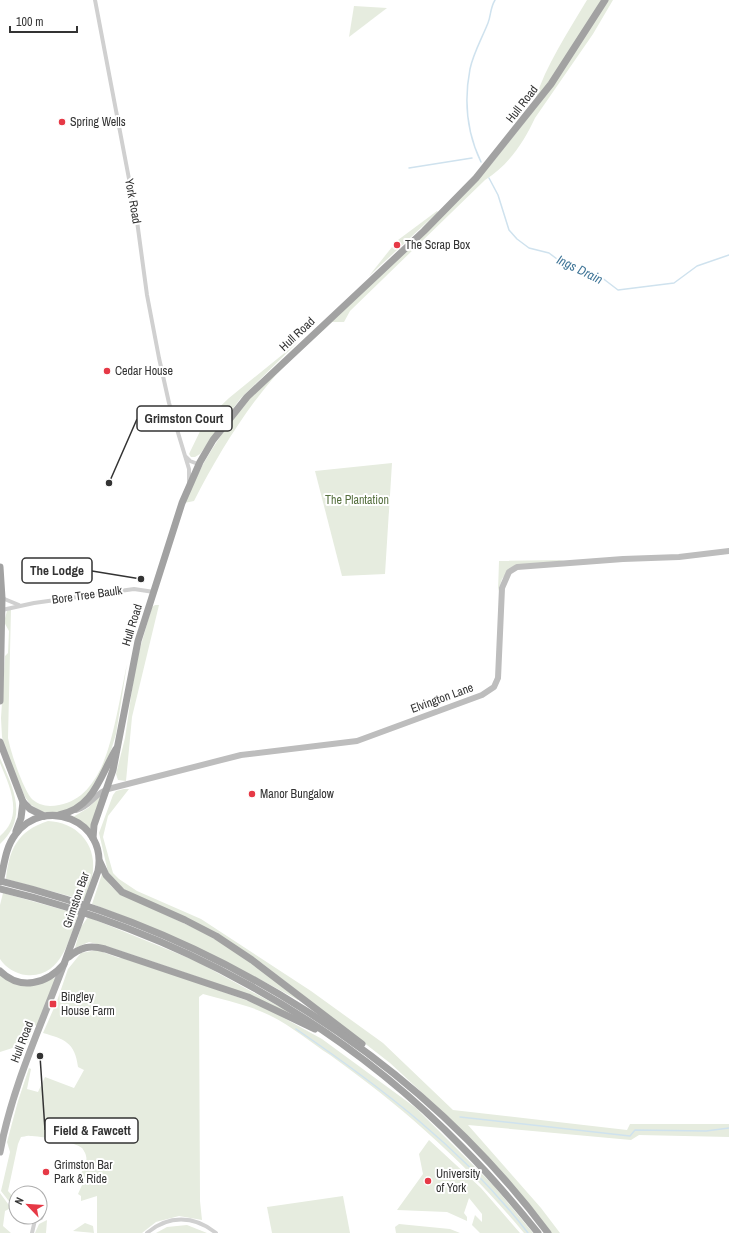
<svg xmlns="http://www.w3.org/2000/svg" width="729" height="1233" font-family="'Archivo Narrow',sans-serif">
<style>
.green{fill:#e6ecdf}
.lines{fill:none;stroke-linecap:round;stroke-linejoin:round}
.stream{stroke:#cfe2ee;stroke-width:1.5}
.minor{stroke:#d0d0d0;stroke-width:4}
.secondary{stroke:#bdbdbd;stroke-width:6}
.primary{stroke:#ababab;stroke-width:7}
.trunk{stroke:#a2a2a2;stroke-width:7}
.poi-dot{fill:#e63946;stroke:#fff;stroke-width:1.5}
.labels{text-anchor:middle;stroke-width:4;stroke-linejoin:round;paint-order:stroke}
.street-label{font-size:12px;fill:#333;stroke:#fff}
.poi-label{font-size:12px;fill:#333;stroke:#fff;text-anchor:start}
.park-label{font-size:12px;fill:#56703f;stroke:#fff}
.water-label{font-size:13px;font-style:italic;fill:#3f7597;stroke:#fff}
.leader{fill:none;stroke:#333;stroke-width:1.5}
.callout-dot{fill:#333;stroke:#fff;stroke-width:1.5}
.callout{fill:#fff;stroke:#333;stroke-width:1.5}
.callout-label{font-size:13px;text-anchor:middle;font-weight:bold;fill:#333}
</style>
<rect width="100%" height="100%" fill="#fff"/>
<g class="green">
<path d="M587,0h15l-48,75 -19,25c11,-35 33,-68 52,-100z"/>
<path d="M608,0h5l-20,34 -58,84c-11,24 -27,48 -50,62l-135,131 -6,11h-12c-18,18 -40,35 -57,54 -32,37 -59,82 -81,125l-10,2c17,-39 36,-69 63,-102l246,-239 57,-72z"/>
<path d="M354,6l33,2 -38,29z"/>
<path d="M437,211l1,1 -69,64 23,-29 3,3 6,-7 -3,-3z"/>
<path d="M298,342l-58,57 -40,55 -5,3h-4l-2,-3 16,-33 24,-23z"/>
<path d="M392,463l-7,111 -43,2 -27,-105z"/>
<path d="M564,560l-57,12 -5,7 -4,12 1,-30z"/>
<path d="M155,605h4l-27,112 -6,64 -8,-1 -2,-6 9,-36 11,-76 16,-55z"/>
<path d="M11,609l-3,129c3,15 14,48 23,60 4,5 13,8 19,8 26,-1 40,-16 51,-38 13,-28 19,-72 26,-104l-11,70 -7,23 -21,41 -26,15h-10l-10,-1 -12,-8 -5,-7 -19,-45 -4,-15 -1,-19 4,-62 3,-3 1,-22 -5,-9 3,-11z"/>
<path d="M0,758c13,30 29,59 0,86v-8c24,-20 10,-49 0,-73z"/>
<path d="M124,789h5l-21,27 -5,21 10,36 6,6 18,12 64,28 110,72 72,52 70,67 174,20 3,-6h99v13l-90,-2 -8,5 -163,-15 73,83 19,25h-9l-76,-89 -31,-31 -54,-50 -127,-99 -141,-76 -14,-16 -9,-39 14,-38 3,-4z"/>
<path d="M101,795l-11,34 -17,-12 15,-9z"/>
<path d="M48,821c27,1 48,21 45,50 -1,10 -6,20 -9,29l-78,-21c3,-29 11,-48 42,-58z"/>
<path d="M102,874l9,12 8,7 92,43 21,13 68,49 -2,2c-67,-37 -134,-70 -206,-96z"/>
<path d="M3,893l75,21c-8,24 -17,65 -52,61 -10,-1 -20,-7 -26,-16v-54z"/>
<path d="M88,917l108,44 93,51 -1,1 -81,-33 -95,-32 -23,-6 -14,6 6,-21z"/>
<path d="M97,950l22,8h10l133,48 60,33 94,69 78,78 39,47h-9c-58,-70 -120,-125 -194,-178 -20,-13 -40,-30 -61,-40 -20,-10 -45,-15 -66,-21l-4,3 1,204 2,19 -23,-4 -23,6 -14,11h-45v-37l-16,5v-5l-3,-2 4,-9c-6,-13 7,-19 4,-29 0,-2 -3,-7 -4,-8 -6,-6 -43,-12 -52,-12 -3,-1 -6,1 -9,1l-3,7 -10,47 8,9 -1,9 -14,-18 9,-39 -3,-10 11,-41 11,-33 2,1 -4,20 11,3 7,-15 29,11 10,-18 -6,-3c-3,-25 -14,-28 -35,-34l14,-32 11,-32 13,-16z"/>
<path d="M0,974l19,10 37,-6 -19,48 -3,-1 -6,18 -28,9z"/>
<path d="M429,1140l52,48 39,45h-40l-8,-8 3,-10 7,7v-8l-13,-16 -5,15 3,4v4l-20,-9 -50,-2 26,-36 -4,-20z"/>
<path d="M0,1193l11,15 -6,3 -2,15 8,7h-11z"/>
<path d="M343,1196l7,37h-78l-5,-26z"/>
<path d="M47,1220l-1,13h-11l4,-9z"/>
<path d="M85,1223l8,3 1,7 -21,-2z"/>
<path d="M399,1224l51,5 10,4h-64l-1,-6z"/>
<path d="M187,1225l20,8h-51l11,-6z"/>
</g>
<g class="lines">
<g class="stream">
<path d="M481,162c-14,-29 -17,-62 -11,-93 3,-15 12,-31 18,-46 3,-7 2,-15 7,-23"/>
<path d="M409,168l63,-10"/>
<path d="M489,178l9,17 11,35 8,9 12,9 20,5 8,6 44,18 17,13 56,-7 23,-17 32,-11"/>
<path d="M296,1029c85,58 169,122 232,204"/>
<path d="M460,1117l170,19 5,-6 71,1 23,-3"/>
</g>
<g class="minor">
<path d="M95,0l42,221 10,74 12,63 10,45 20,66v15"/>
<path d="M186,457l4,4 8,3"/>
<path d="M2,598l17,7"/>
<path d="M2,610l32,-7 100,-14 20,3"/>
<path d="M32,1217l3,3 6,-2 2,-5 -3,-5"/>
<path d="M32,1233l3,-13"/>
<path d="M147,1233c21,-18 47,-18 69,0"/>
</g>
<path class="secondary" d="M76,810c14,-3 19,-17 32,-21l133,-34 116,-14 125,-46 12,-8 4,-9 4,-90 7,-16 8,-5 106,-8 56,-2 50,-6"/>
<path class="primary" d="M0,1152c12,-65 41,-126 64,-188"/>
<g class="trunk">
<path d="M0,567l2,31 -2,103"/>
<path d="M0,742l23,60 7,7 14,7"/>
<path d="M59,815c35,-7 41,-39 57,-66"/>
<path d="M16,831l5,-13 2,-16"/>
<path d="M93,838l1,-13 19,-55 25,-129 44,-138 18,-41 13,-22 34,-43 177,-166 52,-53 75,-94 54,-84"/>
<path d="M100,862l6,13 16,17 63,28 31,16 36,24 110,84"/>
<path d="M0,881c214,52 415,174 548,352"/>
<path d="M0,882c4,-15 5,-34 15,-47 29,-40 93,-14 83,36l-34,93c-17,20 -44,27 -64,7"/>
<path d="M0,889c173,41 338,130 462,258 27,27 52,56 76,86"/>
<path d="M69,957c11,-10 21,-12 36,-8l143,48 67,32"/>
</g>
</g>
<g class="poi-dot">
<circle cx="62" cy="122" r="4"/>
<circle cx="397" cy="245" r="4"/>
<circle cx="107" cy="371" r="4"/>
<circle cx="252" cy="794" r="4"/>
<rect x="49" y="1000" width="8" height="8" rx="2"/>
<circle cx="46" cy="1172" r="4"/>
<circle cx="428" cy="1181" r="4"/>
</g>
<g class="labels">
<g class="street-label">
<text transform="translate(522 104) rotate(-52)" y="4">Hull Road</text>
<text transform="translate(133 201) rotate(80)" y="4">York Road</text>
<text transform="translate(297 334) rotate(-43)" y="4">Hull Road</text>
<text transform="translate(87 595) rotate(-8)" y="4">Bore Tree Baulk</text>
<text transform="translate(132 625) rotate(-73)" y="4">Hull Road</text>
<text transform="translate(442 698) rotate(-20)" y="4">Elvington Lane</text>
<text transform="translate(76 900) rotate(-71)" y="4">Grimston Bar</text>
<text transform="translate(22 1042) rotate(-69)" y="4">Hull Road</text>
</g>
<g class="poi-label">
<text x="70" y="126">Spring Wells</text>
<text x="405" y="249">The Scrap Box</text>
<text x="115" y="375">Cedar House</text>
<text x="260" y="798">Manor Bungalow</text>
<text x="61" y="1001">Bingley<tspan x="61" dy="14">House Farm</tspan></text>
<text x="54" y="1169">Grimston Bar<tspan x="54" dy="14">Park &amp; Ride</tspan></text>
<text x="436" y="1178">University<tspan x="436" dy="14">of York</tspan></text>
</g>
<g class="park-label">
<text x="357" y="504">The Plantation</text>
</g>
<g class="water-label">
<text transform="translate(580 269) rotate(26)" y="5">Ings Drain</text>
</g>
</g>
<path class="leader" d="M109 483L137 419M141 579L92 571M40 1056L45 1130"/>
<g class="callout-dot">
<circle cx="109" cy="483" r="4"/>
<circle cx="141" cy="579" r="4"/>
<circle cx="40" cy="1056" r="4"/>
</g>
<g class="callout">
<rect x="137" y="406" width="95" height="25" rx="4"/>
<rect x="22" y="558" width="70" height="25" rx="4"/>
<rect x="45" y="1118" width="93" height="25" rx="4"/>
</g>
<g class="callout-label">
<text x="184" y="423">Grimston Court</text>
<text x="57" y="575">The Lodge</text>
<text x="92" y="1135">Field &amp; Fawcett</text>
</g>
<g transform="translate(28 1205) rotate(295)"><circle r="19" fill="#ffffff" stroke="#adadad"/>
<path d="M0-3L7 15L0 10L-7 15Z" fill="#e63946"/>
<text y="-6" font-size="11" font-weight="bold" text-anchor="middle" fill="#333333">N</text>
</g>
<path d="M10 26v6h67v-6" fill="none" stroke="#333333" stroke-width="2"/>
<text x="16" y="26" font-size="12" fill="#333333" stroke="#ffffff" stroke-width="3" paint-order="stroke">100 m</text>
</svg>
